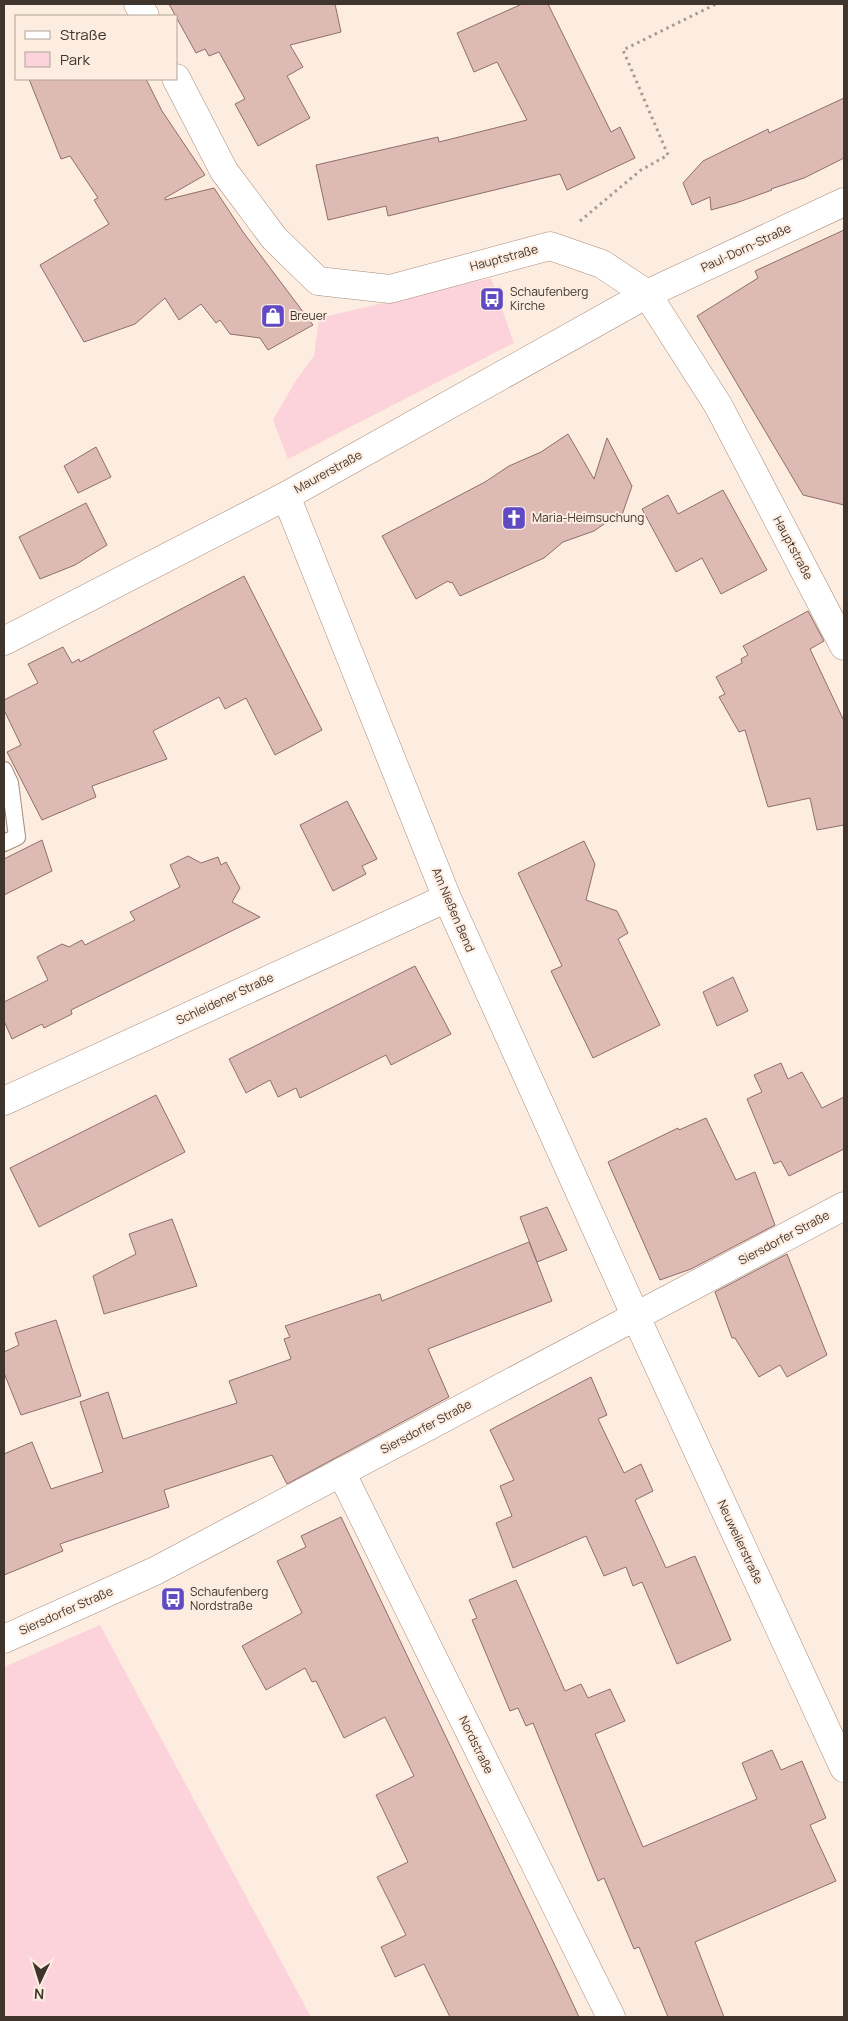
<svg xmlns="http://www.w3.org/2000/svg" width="848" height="2021" font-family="Manrope,sans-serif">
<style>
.green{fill:#fcd3db}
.building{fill:#ddbbb4;stroke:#8e6f69}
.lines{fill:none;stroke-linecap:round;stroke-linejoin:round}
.lane-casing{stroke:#a78d7c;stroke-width:18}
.street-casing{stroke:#a78d7c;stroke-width:29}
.secondary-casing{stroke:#a78d7c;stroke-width:29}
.path{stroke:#a99a90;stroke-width:3;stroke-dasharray:2.5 4;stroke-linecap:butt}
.lane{stroke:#fff;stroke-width:16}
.street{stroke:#fff;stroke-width:28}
.secondary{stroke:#fff;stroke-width:28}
.labels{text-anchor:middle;stroke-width:4;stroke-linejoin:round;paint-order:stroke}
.street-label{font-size:12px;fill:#40352d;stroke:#fdece0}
.poi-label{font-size:12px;fill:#40352d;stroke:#fdece0;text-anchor:start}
</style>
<rect width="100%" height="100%" fill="#fdece0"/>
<g class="green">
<path d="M491,278l23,65 -226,116 -15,-39 22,-38 19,-26 5,-38z"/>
<path d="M100,1625l211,392h-307v-350z"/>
</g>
<g class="building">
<path d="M169,4h166l6,28 -51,13 13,22 -16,9 23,42 -52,28 -23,-42 10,-5 -26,-47 -10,4 -4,-7 -9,4z"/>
<path d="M522,4h26l63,128 9,-5 15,31 -68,32 -7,-16 -172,42 -2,-10 -58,14 -12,-55 122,-28 1,5 88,-22 -30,-58 -23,10 -17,-39z"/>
<path d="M29,79h117l16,32 43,64 -40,23v2l49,-12 29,44 70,93 -45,25 -8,-12 -30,-4 -10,-14 -4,3 -15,-19 -22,16 -14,-22 -30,26 -51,18 -44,-77 69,-41 -15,-24 4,-2 -28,-42 -9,3z"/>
<path d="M844,98v60l-40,20 -33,11 1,1 -36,13 -25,7 -1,-13 -18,8 -9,-22 20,-22 65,-32 1,4z"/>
<path d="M844,230v275l-41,-10 -106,-179 61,-38 -3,-7z"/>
<path d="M568,434l26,45 13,-41 25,48 -10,29 -15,7 -13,9 -31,11 -19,16 -84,38 -8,-14 -2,1 -2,-2 -32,18 -34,-63 103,-54 24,-16 32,-14z"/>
<path d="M96,447l15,30 -33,16 -14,-27z"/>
<path d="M723,490l44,80 -46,24 -19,-36 -26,14 -34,-63 26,-14 10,19z"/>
<path d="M86,503l21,42 -32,20 -35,14 -21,-42z"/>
<path d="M244,576l78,154 -47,25 -29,-57 -21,11 -6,-12 -66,34 14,28 -75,27 4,11 -54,23 -35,-68 14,-7 -17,-35v-10l34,-17 -10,-19 35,-17 9,16 7,-4 1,3z"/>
<path d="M808,611l16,30 -14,8 34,72v104l-27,5 -7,-32 -42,9 -23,-77 -6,2 -20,-35 6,-3 -9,-17 26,-14 -1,-4 7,-4 -5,-9z"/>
<path d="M347,801l30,58 -15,7 4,8 -33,17 -33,-66z"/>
<path d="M42,840l10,31 -48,24v-36z"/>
<path d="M584,841l11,23 -9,36 31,11 11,22 -10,6 42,86 -67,33 -42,-87 11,-5 -44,-93z"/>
<path d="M188,856l13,7 17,-6 3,8 5,-3 14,26 -8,14 28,15 -189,93 1,4 -28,14 -2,-4 -30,15 -8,-18v-19l44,-22 -11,-23 25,-13 7,3 13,-7 3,5 50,-25 -5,-8 50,-25 -10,-22z"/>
<path d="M415,966l36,68 -60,31 -5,-10 -86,43 -4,-10 -18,9 -8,-17 -24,13 -17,-34z"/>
<path d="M733,977l15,34 -31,15 -14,-34z"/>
<path d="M781,1063l7,16 14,-7 20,36 22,-11v52l-55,27 -8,-15 -7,3 -27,-65 15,-7 -8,-17z"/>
<path d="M156,1095l29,57 -146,75 -29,-59z"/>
<path d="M706,1118l30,62 19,-8 20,53 -84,44 -31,11 -52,-118 70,-34 1,2z"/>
<path d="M547,1207l20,43 -30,12 -17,-45z"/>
<path d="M172,1219l25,67 -93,28 -11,-38 43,-22 -7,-20z"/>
<path d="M529,1242l23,59 -124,48 21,48 -162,87 -15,-29 -108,35 5,17 -109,37 3,7 -59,24v-121l28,-12 19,47 52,-17 -23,-70 28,-10 15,47 114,-36 -8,-22 62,-22 -7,-20 6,-2 -5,-11 95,-32 2,7z"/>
<path d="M787,1254l40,101 -40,22 -7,-12 -21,12 -24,-39h-3l-17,-46z"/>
<path d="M56,1320l25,76 -60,19 -17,-42v-21l15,-7 -4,-12z"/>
<path d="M591,1377l16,38 -9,4 26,54 17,-9 12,27 -18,9 31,68 29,-12 36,84 -54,24 -35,-82 -9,4 -7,-19 -22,9 -18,-40 -73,32 -17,-45 16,-7 -12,-30 14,-6 -24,-50z"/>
<path d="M341,1517l218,457 20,43h-129l-26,-53 -29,13 -14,-30 25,-12 -29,-58 31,-15 -32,-67 38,-19 -29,-59 -41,21 -28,-57 -4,1 -7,-14 -39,22 -24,-44 60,-33 -25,-52 29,-14 -5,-11z"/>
<path d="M516,1580l49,111 16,-7 7,14 22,-9 15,32 -30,13 48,113 114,-48 -15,-36 30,-13 9,20 21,-9 24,57 -16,7 26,56 -141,61 29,75h-56l-29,-70 -5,2 -30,-71 -6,3 -65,-158 -7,3 -8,-18 -8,3 -38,-91 5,-2 -8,-18z"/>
</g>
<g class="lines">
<defs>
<path id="lane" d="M4,770l6,13 7,54 -13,6"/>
<g id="street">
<path d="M138,4l7,12"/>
<path d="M176,78l48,93 50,67 44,43 72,8 160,-43 52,18 45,30 71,111 126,241"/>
<path d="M286,496l161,402 189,419 208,451"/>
<path d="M4,641l282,-145 361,-202 197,-92"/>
<path d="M4,1101l443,-203"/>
<path d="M341,1472l270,545"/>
</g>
<path id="secondary" d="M4,1639l151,-68 689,-365"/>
</defs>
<use href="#lane" class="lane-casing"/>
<use href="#street" class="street-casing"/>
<use href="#secondary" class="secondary-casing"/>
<path class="path" d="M580,221l61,-51 27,-15 -45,-105 93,-46"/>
<use href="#lane" class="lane"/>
<use href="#street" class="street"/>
<use href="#secondary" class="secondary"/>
</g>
<defs>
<symbol id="bus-square" viewBox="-11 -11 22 22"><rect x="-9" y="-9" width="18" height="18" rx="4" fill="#604ac3" stroke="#fdece0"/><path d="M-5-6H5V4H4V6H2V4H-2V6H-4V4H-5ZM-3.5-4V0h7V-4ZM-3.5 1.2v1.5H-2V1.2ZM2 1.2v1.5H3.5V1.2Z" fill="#fff"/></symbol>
<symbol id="shop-square" viewBox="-11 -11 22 22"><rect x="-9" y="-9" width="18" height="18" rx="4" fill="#604ac3" stroke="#fdece0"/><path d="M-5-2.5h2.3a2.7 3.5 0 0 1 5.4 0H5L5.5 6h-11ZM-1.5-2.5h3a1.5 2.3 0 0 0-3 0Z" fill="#fff"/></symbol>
<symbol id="church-square" viewBox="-11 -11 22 22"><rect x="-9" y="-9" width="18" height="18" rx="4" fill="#604ac3" stroke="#fdece0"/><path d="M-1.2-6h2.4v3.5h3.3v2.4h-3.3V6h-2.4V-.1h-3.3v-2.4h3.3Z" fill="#fff"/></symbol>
</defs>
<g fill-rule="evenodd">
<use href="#bus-square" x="478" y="285" width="28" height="28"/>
<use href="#shop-square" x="259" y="302" width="28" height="28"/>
<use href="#church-square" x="500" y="504" width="28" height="28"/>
<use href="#bus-square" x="159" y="1585" width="28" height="28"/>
</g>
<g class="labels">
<g class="street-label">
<text transform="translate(746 248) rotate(-25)" y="4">Paul-Dorn-Straße</text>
<text transform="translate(504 258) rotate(-15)" y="4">Hauptstraße</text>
<text transform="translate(328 472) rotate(-29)" y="4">Maurerstraße</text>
<text transform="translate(793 548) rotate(62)" y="4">Hauptstraße</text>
<text transform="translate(453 910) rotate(67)" y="4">Am Nießen Bend</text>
<text transform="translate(225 999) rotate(-25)" y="4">Schleidener Straße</text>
<text transform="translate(784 1238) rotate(-28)" y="4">Siersdorfer Straße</text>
<text transform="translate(426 1427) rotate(-28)" y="4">Siersdorfer Straße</text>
<text transform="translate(740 1542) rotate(65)" y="4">Neuweilerstraße</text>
<text transform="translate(66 1611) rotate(-24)" y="4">Siersdorfer Straße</text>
<text transform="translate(476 1745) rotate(64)" y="4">Nordstraße</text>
</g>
<g class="poi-label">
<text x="510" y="296">Schaufenberg<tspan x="510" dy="14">Kirche</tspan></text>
<text x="290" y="320">Breuer</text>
<text x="532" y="522">Maria-Heimsuchung</text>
<text x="190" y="1596">Schaufenberg<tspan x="190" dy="14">Nordstraße</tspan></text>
</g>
</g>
<rect width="848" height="2021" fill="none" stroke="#40352d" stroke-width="10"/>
<rect x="15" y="15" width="162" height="65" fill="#fdece0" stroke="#b1a398"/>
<rect x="25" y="31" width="25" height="8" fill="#ffffff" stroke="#b1a398"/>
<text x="60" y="40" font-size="15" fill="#40352d">Straße</text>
<rect x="25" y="52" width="25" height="15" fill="#fcd3db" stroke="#b1a398"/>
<text x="60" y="65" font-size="15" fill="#40352d">Park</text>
<g transform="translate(40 1981) rotate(184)" stroke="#fdece0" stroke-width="4" paint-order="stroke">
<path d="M0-4L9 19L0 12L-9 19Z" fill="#40352d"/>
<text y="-8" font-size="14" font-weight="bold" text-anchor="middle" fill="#40352d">N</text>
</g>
</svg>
